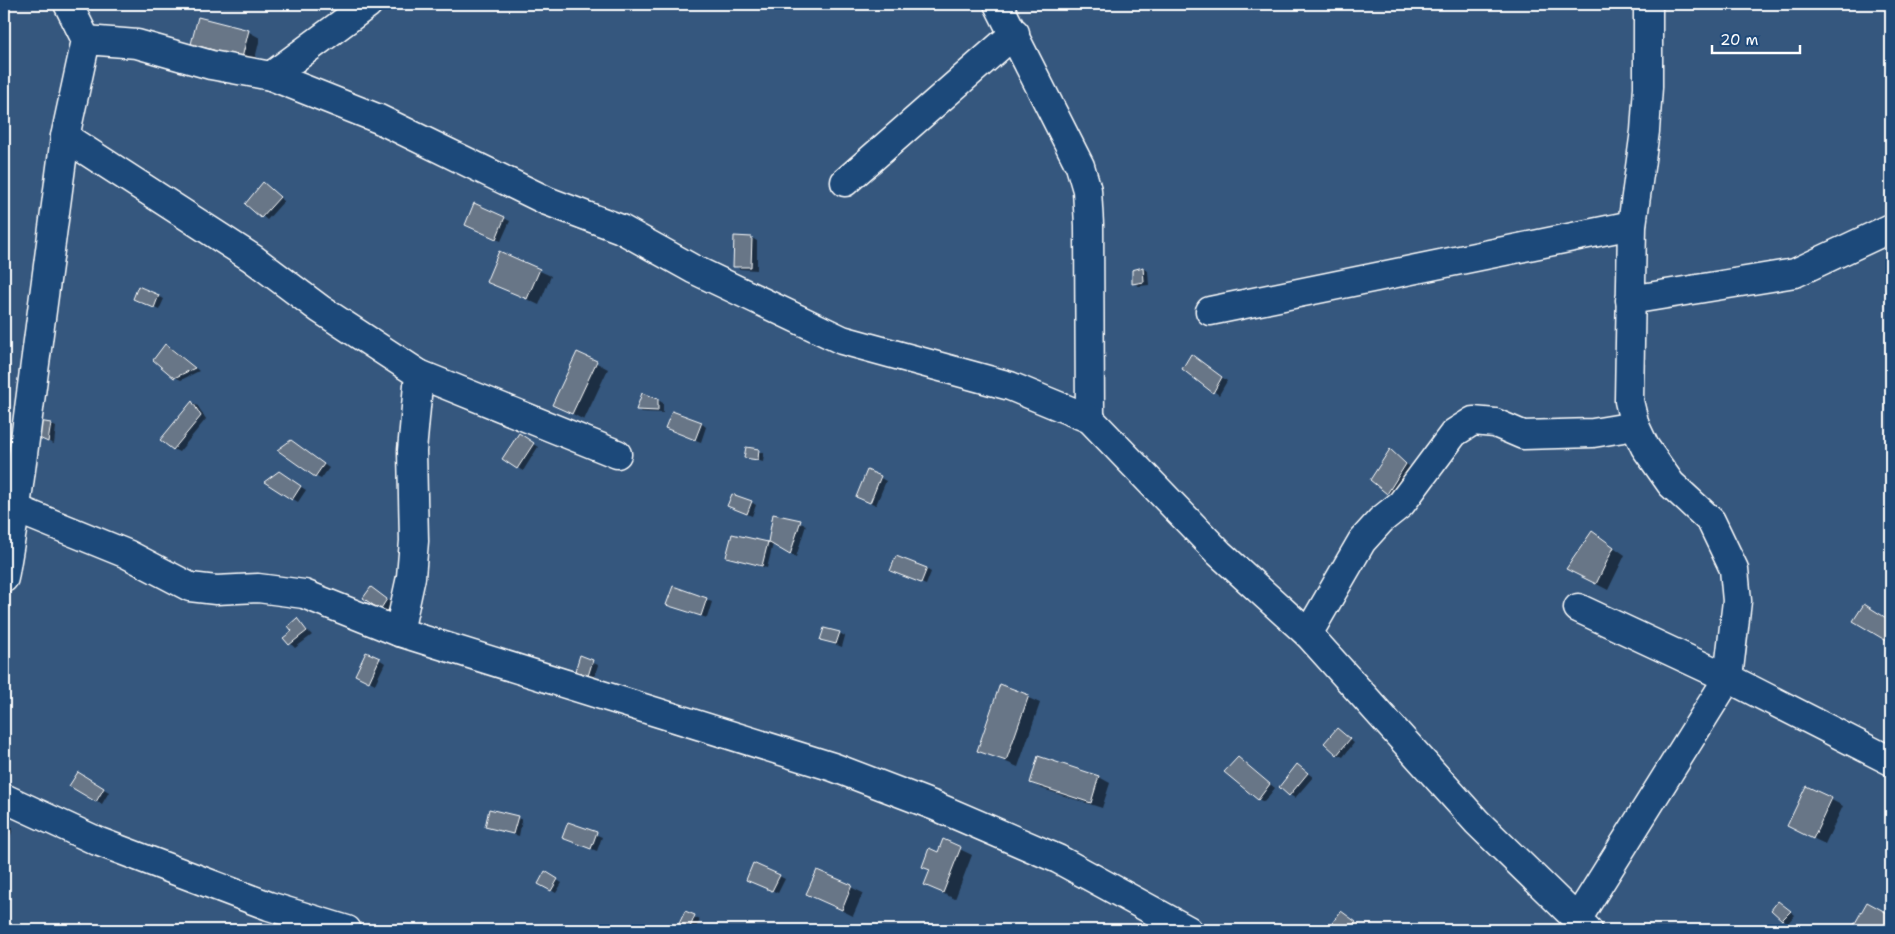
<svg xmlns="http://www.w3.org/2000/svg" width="1895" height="934" font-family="'Shantell Sans',sans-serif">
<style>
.shadow{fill:#0007}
.building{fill:#677687;stroke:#fff}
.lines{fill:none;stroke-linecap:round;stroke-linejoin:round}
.minor-casing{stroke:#fff;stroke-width:31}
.minor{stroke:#1f4a7a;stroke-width:28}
</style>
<rect width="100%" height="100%" fill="#35577e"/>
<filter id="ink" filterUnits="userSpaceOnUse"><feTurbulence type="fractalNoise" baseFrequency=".02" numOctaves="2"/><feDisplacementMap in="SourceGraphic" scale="10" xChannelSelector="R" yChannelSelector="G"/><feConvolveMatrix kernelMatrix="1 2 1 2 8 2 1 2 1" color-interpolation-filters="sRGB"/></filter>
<g filter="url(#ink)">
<g class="shadow">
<path d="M199,19l50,13 11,6 -6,25 -50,-13 -12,-7z"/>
<path d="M264,184l20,17 -17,19 -20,-17z"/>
<path d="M475,205l35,16 -9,20 -29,-13z"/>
<path d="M736,237l16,1 5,3v29l-17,-1 -5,-3z"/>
<path d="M500,253l51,23 -12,29 -51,-24z"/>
<path d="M1143,268l5,3 1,14 -10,1 -6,-3z"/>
<path d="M158,296l6,3 -5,11 -19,-9z"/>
<path d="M166,345l5,3 28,23 -18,9 -6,-3z"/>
<path d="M578,353l30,16 -24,51 -30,-16z"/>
<path d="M1197,359l30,22 -8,14 -36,-26z"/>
<path d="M658,400l5,3v10l-21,-1 -5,-3z"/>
<path d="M192,402l5,3 9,14 -27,33 -6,-3z"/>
<path d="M701,423l5,4 -5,15 -29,-11z"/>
<path d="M50,424l6,3 -2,17 -10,-4z"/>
<path d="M524,438l14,9 -15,24 -5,-3z"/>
<path d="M297,445l32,23 -8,11 -6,-3z"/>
<path d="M747,449l17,4 -1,9 -17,-5z"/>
<path d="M1395,454l15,13 -17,29 -22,-16z"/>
<path d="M868,471l18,10 -10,24 -13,-6z"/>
<path d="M284,476l22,14 -8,12 -32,-20z"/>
<path d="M751,502l5,3 -4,11 -18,-7z"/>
<path d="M774,515l32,10 -10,32 -23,-13 -6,24 -40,-11 42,-14z"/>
<path d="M1592,532l33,23 -17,35 -29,-15z"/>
<path d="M926,569l5,3 -5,13 -29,-12z"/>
<path d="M673,588l39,14 -5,16 -34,-11z"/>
<path d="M377,592l15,11 -6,9 -6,-3z"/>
<path d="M1864,606l27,16v20l-36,-21z"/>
<path d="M297,620l15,15 -17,13 -10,-10 9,-7z"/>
<path d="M839,633l6,3 -3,11 -21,-8z"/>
<path d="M581,657l17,8 -4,13 -12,-5z"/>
<path d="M379,659l6,4 -10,21 -19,-10z"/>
<path d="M1001,686l39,17 -22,64 -40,-17z"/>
<path d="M1338,730l16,13 -11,14 -6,-3z"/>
<path d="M1039,758l60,19 11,6 -8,25 -59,-19 -12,-6z"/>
<path d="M1238,758l37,30 -11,14 -6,-3z"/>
<path d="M1298,766l15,11 -18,21 -5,-3z"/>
<path d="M79,774l30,18 -7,12 -31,-18z"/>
<path d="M1807,787l36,19 -18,38 -25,-12z"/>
<path d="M517,817l5,3 -3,16 -33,-10z"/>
<path d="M569,823l33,14 -5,14 -34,-13z"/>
<path d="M4,824l9,4 -3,11 -6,-1z"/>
<path d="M943,841l29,14 -17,44 -30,-14z"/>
<path d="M817,871l46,22 -10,23 -45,-22z"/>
<path d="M546,873l16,10 -6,10 -16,-9z"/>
<path d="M779,876l6,3 -7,14 -25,-11z"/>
<path d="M1784,906l11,9 -7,8 -16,-13z"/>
<path d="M686,913l14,7 -5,10h-17z"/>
<path d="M1346,916l14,10 -3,4h-19l-6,-4z"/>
</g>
<g class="building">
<path d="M198,17l51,13 -7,28 -51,-14z"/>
<path d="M263,182l17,15 -19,21 -16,-14z"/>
<path d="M474,203l31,14 -9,22 -31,-14z"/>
<path d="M734,236l18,1 -1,30h-18z"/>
<path d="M499,251l41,18 -13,30 -41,-17z"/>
<path d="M1143,267l1,15 -12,2v-14z"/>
<path d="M138,286l21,9 -5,13 -21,-9z"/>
<path d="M165,344l30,24 -21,10 -21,-18z"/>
<path d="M577,352l20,9 -25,53 -20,-9z"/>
<path d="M1191,354l31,23 -9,16 -31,-24z"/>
<path d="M642,393l16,6v12l-22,-1z"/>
<path d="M192,401l9,15 -28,34 -13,-10z"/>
<path d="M672,411l30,11 -7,18 -30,-12z"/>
<path d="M39,421l12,2 -3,19 -11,-5z"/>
<path d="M519,433l15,10 -17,26 -15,-10z"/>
<path d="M291,440l33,24 -9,13 -38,-27z"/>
<path d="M746,447l13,2 -1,11 -14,-2z"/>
<path d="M1390,449l16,15 -19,30 -17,-14z"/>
<path d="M867,470l14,6 -11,27 -14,-6z"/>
<path d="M279,471l22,15 -9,14 -28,-18z"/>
<path d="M732,494l20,7 -5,13 -20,-8z"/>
<path d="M773,514l28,6 -11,35 -22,-13z"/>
<path d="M1592,531l22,16 -18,37 -30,-15z"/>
<path d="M732,534l36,8 -6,24 -36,-9z"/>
<path d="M896,556l31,12 -6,15 -31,-12z"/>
<path d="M673,586l34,12 -6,18 -35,-11z"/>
<path d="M371,587l16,12 -7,11 -17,-12z"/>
<path d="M1864,604l27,17 -1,22 -37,-22z"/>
<path d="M297,618l10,13 -18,14 -6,-7 9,-7 -4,-5z"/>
<path d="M824,628l16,4 -4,12 -16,-4z"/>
<path d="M366,652l14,6 -11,24 -14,-7z"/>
<path d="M580,655l13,5 -5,16 -13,-5z"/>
<path d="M1000,684l29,11 -23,66 -29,-10z"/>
<path d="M1337,728l13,11 -13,16 -13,-12z"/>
<path d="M1038,756l61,20 -8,27 -61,-20z"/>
<path d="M1238,757l32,27 -12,16 -34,-28z"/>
<path d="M1297,764l11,9 -19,23 -10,-9z"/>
<path d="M78,772l26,16 -8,14 -27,-16z"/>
<path d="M1806,786l26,12 -19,41 -26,-13z"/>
<path d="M489,809l29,7 -5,18 -28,-7z"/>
<path d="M568,822l29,10 -6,17 -29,-11z"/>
<path d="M943,839l18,8 -18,46 -19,-8 6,-15 -8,-3 7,-19 9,4z"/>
<path d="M753,863l27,12 -8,16 -26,-11z"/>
<path d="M817,870l35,15 -10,25 -36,-16z"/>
<path d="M545,871l13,8 -7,12 -13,-7z"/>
<path d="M1778,901l13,10 -9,9 -11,-10z"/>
<path d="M1867,902l24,13v15h-29l-8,-5z"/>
<path d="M685,911l10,4 -6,15h-13z"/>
<path d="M1341,911l15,11 -6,8h-14l-6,-4z"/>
</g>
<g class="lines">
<defs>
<g id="minor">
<path d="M998,4l82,162 7,24 2,35 1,194"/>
<path d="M86,40l51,4 74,21 60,11 97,-72"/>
<path d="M271,76l108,43 168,82 74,28 72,40 149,71 168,46 80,33 129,134 89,81 169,188 111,108"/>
<path d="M65,137l187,121 68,51 99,65 -7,77 2,90 -3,36 -12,55"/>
<path d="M845,182l170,-149"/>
<path d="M1630,300l165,-27 96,-45"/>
<path d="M1210,311l422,-86"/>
<path d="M419,374l198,80"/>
<path d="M4,504l123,50 63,33 26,3 42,-2 46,6 95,38 434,135 102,39 123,53 130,71"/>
<path d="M4,578l12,-71 49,-370 21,-97 -18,-36"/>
<path d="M1578,608l150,70 163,83"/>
<path d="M1308,634l54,-93 19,-21 20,-16 53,-71 19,-12 22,2 28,12 70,-2 42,-7"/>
<path d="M4,798l93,43 172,65 78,24"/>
<path d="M1576,921l152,-243 9,-77 -3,-32 -23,-48 -40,-37 -26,-37 -10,-21 -6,-25 3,-176 13,-94 3,-44v-83"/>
</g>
</defs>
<use href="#minor" class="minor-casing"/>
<use href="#minor" class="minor"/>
</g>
</g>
<rect width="1895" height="934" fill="none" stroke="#1f4a7a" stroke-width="20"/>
<rect x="10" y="10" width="1875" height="914" fill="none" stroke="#fff" stroke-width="2" filter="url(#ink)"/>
<path d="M1712 45v8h88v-8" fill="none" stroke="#ffffff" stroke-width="2.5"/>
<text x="1720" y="45" font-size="15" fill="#ffffff" stroke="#1f4a7a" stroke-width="4" paint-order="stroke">20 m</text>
</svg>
